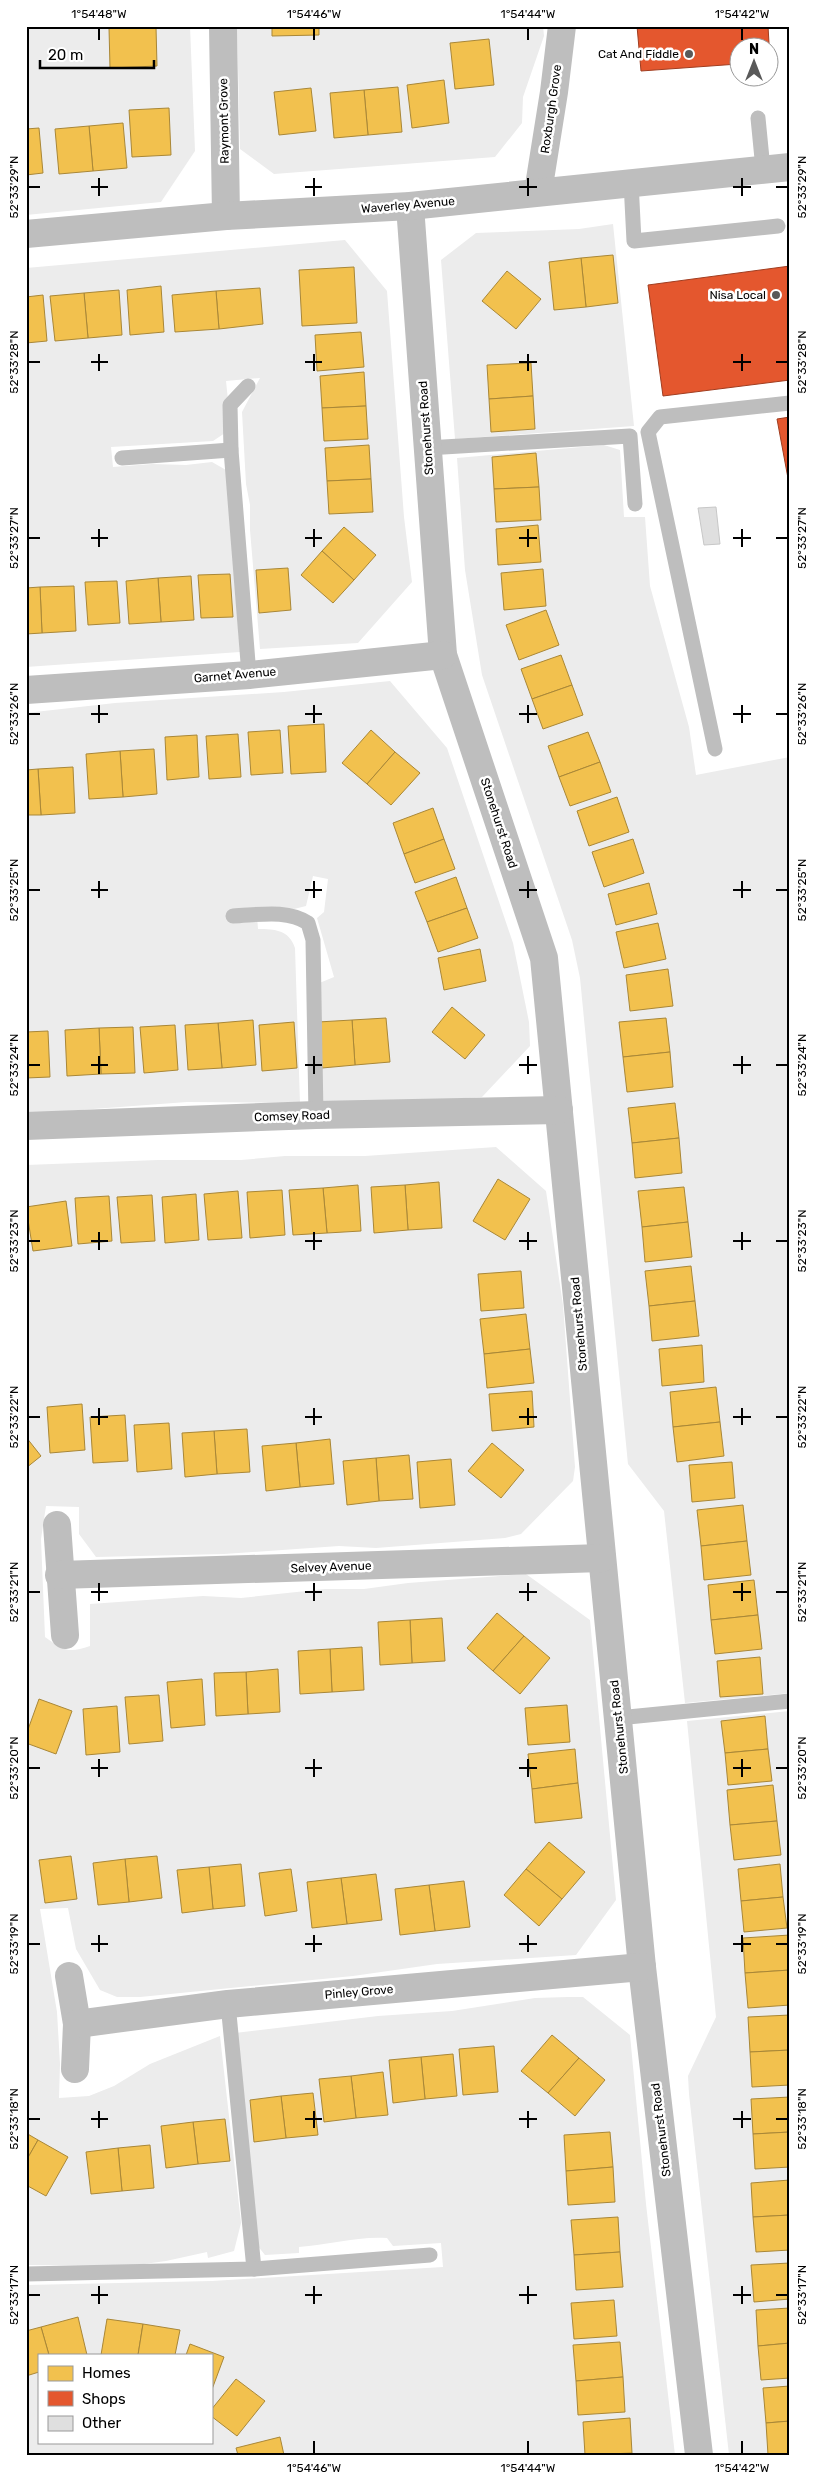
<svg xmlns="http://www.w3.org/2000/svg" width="816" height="2481" font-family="Rubik,sans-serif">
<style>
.green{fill:#ececec;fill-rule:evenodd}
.homes{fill:#f2c14e;stroke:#a98737}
.shops{fill:#e4572e;stroke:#a03d20}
.building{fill:#dfdfdf;stroke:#c7c7c7}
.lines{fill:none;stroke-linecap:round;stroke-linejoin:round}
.service{stroke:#bebebe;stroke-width:15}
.minor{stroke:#bebebe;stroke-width:28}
.ticks{fill:none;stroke:#000;stroke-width:2}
.poi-dot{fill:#595959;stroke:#fff;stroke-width:2}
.labels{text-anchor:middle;stroke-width:5;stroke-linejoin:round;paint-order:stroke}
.poi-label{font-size:12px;fill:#000;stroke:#fff;text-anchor:end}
.street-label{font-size:12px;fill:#000;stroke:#fff}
.neatline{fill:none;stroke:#000;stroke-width:2}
.ticks-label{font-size:12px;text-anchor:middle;fill:#000}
</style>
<rect width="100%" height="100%" fill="#fff"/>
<g class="green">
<path d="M26,26h164l5,125 -34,51 -135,13z"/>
<path d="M237,26h306l1,10 -21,61 -1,26 -27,34 -221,17 -34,-25z"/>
<path d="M613,224l21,202 -179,13 -14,-179 35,-27 103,-4z"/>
<path d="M345,240l42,51 17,226 8,65 -54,61 -98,6 -10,-119v-25l-4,-21 -4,-72 18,-34 -34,3 5,48 -18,12 -102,6 2,20 39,-3 34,1 26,-3 14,8 14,182 -214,15v-399z"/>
<path d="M604,445l16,5 4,67h21l5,69 39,141 7,48 94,-18v936l-105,10 -21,-192 -36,-47 -40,-404 -8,-82 -8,-38 -90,-265 -17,-105 -8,-112z"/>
<path d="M390,681l57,67 66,195 16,79 1,24 -48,51 -49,3 -116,2v-118l17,-7 -17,-59 7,-6 4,-33 -15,-3 -7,30 -12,3v5l-37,2 1,13c17,0 31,1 37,19l5,155 -113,-1 -161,12v-401l89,-10 169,-11z"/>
<path d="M496,1147l50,44 17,114 12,162 -2,14 -52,53 -16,4 -129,10 -37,-2 -115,8 -128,3 -17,-23v-27l-33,-1 -5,33 4,98c18,13 23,17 45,9v-42l113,-8 38,2 84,-9h39l44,-6 118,-9 64,46 26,280 -40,55 -139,9 -84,12 -213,21h-23l-17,-7 -24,-41 -8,-41 -28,1 17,103 3,52 -1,34 30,-2 25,-10 36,-22 70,-28 21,187 -7,28 -26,7 -1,-6 -41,9 -37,5 -103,-1v-1100l132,-5h83l44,-4h80z"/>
<path d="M790,1711v744h-61l-40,-361 -1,-18 28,-59 -29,-296z"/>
<path d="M568,1997h15l47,38 16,169 29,251h-649v-170l186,-4 231,-14 -2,-24 -48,3 -6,-8c-29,-2 -59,7 -88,9v6l-34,2 -8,-10 -22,-212 143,-17 74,-5 83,-13zM39,2355h172v87h-172z"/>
</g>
<g class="homes">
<path d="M272,26h47v9l-47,1z"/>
<path d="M156,27l1,39 -47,2 -1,-40z"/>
<path d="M489,39l5,46 -39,4 -5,-46z"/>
<path d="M444,80l5,43 -37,5 -5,-43z"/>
<path d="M398,87l4,45 -34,3 -4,-45z"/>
<path d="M311,88l5,43 -37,4 -5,-43z"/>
<path d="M364,90l4,45 -34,3 -4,-45z"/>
<path d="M169,108l2,47 -39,2 -3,-47z"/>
<path d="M123,123l4,45 -34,3 -4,-45z"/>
<path d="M89,126l4,45 -34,3 -4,-45z"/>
<path d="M39,128l4,45 -17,2v-46z"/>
<path d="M613,255l5,48 -32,4 -5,-49z"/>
<path d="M581,258l5,49 -32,3 -5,-48z"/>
<path d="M354,267l3,56 -55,3 -3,-56z"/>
<path d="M507,271l34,28 -25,30 -34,-28z"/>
<path d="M161,286l3,46 -34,3 -3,-45z"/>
<path d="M260,288l3,36 -44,5 -3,-38z"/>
<path d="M119,290l3,45 -34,3 -4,-45z"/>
<path d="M216,291l3,38 -44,3 -3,-37z"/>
<path d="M84,293l4,45 -33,3 -5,-45z"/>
<path d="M43,295l4,46 -21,2v-46z"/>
<path d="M361,332l3,35 -47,4 -2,-36z"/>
<path d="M531,363l2,33 -44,3 -2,-34z"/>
<path d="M364,372l2,34 -44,2 -2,-32z"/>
<path d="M533,396l2,33 -44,3 -2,-33z"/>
<path d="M366,406l2,33 -44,2 -2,-33z"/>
<path d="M369,445l2,34 -44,2 -2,-33z"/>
<path d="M536,453l3,34 -45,2 -2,-32z"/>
<path d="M371,479l2,33 -44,2 -2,-33z"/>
<path d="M539,487l2,33 -45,2 -2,-33z"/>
<path d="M538,525l3,37 -43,3 -2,-36z"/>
<path d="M344,527l32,28 -22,25 -32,-29z"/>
<path d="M322,551l32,29 -21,23 -32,-28z"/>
<path d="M288,568l3,42 -32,3 -3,-43z"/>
<path d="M543,569l3,37 -42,4 -3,-37z"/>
<path d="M230,574l3,43 -32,1 -3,-43z"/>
<path d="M191,576l3,44 -33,2 -3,-44z"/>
<path d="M158,578l3,44 -32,2 -3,-43z"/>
<path d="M117,581l3,42 -32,2 -3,-43z"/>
<path d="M74,586l2,45 -34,2 -2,-46z"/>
<path d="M40,587l2,46 -16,1v-46z"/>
<path d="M546,610l13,35 -40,15 -13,-35z"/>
<path d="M561,655l11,30 -40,14 -11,-30z"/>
<path d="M572,685l11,30 -40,14 -11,-30z"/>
<path d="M324,724l2,48 -35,2 -3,-48z"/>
<path d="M280,730l3,43 -32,2 -3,-43z"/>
<path d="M371,730l24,22 -28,32 -25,-21z"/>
<path d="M588,732l12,30 -41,15 -11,-31z"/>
<path d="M238,734l3,43 -32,2 -3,-43z"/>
<path d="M197,735l2,42 -32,3 -2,-43z"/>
<path d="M154,749l3,45 -34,3 -3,-46z"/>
<path d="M120,751l3,46 -34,2 -3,-45z"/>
<path d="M395,752l25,21 -29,32 -24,-21z"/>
<path d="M600,762l11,30 -41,14 -11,-29z"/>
<path d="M73,767l2,46 -34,2 -3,-46z"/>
<path d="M38,769l3,46h-15v-45z"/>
<path d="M617,797l12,35 -40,14 -12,-35z"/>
<path d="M433,808l11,31 -40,15 -11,-31z"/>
<path d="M444,839l11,30 -40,14 -11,-29z"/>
<path d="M633,839l11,34 -40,14 -12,-35z"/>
<path d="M456,877l11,31 -40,14 -12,-30z"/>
<path d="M649,883l8,31 -41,11 -8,-31z"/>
<path d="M467,908l11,30 -40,14 -11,-30z"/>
<path d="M658,923l8,36 -42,9 -8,-36z"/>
<path d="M480,949l6,32 -42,9 -6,-32z"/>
<path d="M668,969l5,37 -43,5 -4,-36z"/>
<path d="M452,1007l33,28 -20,24 -33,-27z"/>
<path d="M386,1018l4,44 -35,3 -3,-45z"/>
<path d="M666,1018l4,34 -47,5 -4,-35z"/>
<path d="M253,1020l3,45 -34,3 -4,-45z"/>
<path d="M352,1020l3,45 -33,3 -4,-46z"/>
<path d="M294,1022l3,46 -35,3 -3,-46z"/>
<path d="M218,1023l4,45 -34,2 -3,-45z"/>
<path d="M175,1025l3,45 -34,3 -4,-46z"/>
<path d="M133,1027l2,46 -34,1 -2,-46z"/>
<path d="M99,1028l2,46 -34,2 -2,-46z"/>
<path d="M48,1031l2,46 -24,1v-46z"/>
<path d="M670,1052l3,35 -46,5 -4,-35z"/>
<path d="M675,1103l4,35 -47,5 -4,-35z"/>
<path d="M679,1138l3,35 -47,5 -3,-35z"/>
<path d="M498,1179l32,20 -25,41 -32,-19z"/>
<path d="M439,1182l3,46 -34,2 -3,-45z"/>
<path d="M358,1185l3,46 -34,2 -4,-45z"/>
<path d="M405,1185l3,45 -34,3 -3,-46z"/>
<path d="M684,1187l4,35 -46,5 -4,-36z"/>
<path d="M323,1188l4,45 -34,2 -4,-45z"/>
<path d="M282,1190l3,45 -35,3 -3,-46z"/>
<path d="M238,1191l4,47 -34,2 -4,-46z"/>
<path d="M196,1194l3,46 -34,3 -3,-46z"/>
<path d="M152,1195l3,46 -34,2 -4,-46z"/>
<path d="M109,1196l3,45 -34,3 -3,-46z"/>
<path d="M66,1201l6,45 -39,5 -7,-44z"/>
<path d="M688,1222l4,35 -47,5 -3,-35z"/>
<path d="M691,1266l4,35 -46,5 -4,-35z"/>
<path d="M521,1271l3,37 -43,3 -3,-37z"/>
<path d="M695,1301l4,35 -47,5 -3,-35z"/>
<path d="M526,1314l4,35 -46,5 -4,-35z"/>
<path d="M702,1345l2,37 -42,4 -3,-37z"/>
<path d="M530,1349l4,34 -47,5 -3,-34z"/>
<path d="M716,1387l4,35 -47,5 -3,-35z"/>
<path d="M532,1391l2,36 -42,4 -3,-37z"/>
<path d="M82,1404l3,46 -35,3 -3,-46z"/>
<path d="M125,1415l3,46 -35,2 -3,-46z"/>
<path d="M720,1422l4,34 -47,6 -4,-35z"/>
<path d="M169,1423l3,46 -35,3 -3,-47z"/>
<path d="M247,1429l3,43 -33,2 -3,-43z"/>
<path d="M214,1431l3,43 -32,3 -3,-44z"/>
<path d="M26,1437l15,19 -15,12z"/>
<path d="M330,1439l4,45 -34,3 -4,-44z"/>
<path d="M296,1443l4,44 -34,4 -4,-45z"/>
<path d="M492,1443l32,27 -23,28 -33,-27z"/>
<path d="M409,1455l4,44 -34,2 -3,-43z"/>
<path d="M376,1458l3,43 -32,4 -4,-44z"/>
<path d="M451,1459l4,46 -35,3 -3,-46z"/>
<path d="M732,1462l3,36 -43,4 -3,-37z"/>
<path d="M743,1505l4,36 -46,5 -4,-36z"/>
<path d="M747,1541l4,34 -47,5 -3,-34z"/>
<path d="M754,1580l4,35 -47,5 -3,-35z"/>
<path d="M497,1613l27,23 -31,35 -26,-23z"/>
<path d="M758,1615l4,34 -47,5 -4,-34z"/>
<path d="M442,1618l3,43 -33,2 -2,-43z"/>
<path d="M410,1620l2,43 -32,2 -2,-43z"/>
<path d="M524,1636l26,22 -30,36 -27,-23z"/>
<path d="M362,1647l2,43 -32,2 -2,-43z"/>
<path d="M330,1649l2,43 -32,2 -2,-43z"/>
<path d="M760,1657l3,37 -43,3 -3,-36z"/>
<path d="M278,1669l2,43 -32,2 -2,-42z"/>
<path d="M246,1672l2,42 -32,2 -2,-43z"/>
<path d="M202,1679l3,46 -34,3 -4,-46z"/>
<path d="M159,1695l4,46 -34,3 -4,-47z"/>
<path d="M39,1699l33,12 -16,43 -30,-11v-8z"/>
<path d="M567,1705l3,37 -42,3 -3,-37z"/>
<path d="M117,1706l3,46 -34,3 -3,-46z"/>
<path d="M765,1716l3,33 -43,4 -4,-32z"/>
<path d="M575,1749l3,34 -46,6 -4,-35z"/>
<path d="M768,1749l4,32 -44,4 -3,-32z"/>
<path d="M578,1783l4,35 -47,5 -3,-34z"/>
<path d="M773,1785l4,36 -47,4 -3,-35z"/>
<path d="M777,1821l4,34 -47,5 -4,-35z"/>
<path d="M549,1842l36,30 -23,27 -36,-30z"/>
<path d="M71,1856l6,43 -32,4 -6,-43z"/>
<path d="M157,1856l5,42 -33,4 -4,-43z"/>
<path d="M125,1859l4,43 -31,3 -5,-42z"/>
<path d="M241,1864l4,42 -32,3 -4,-42z"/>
<path d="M780,1864l3,33 -42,4 -3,-32z"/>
<path d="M209,1867l4,42 -31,4 -5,-43z"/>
<path d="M291,1869l6,42 -32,5 -6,-43z"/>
<path d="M526,1869l36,30 -23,27 -35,-31z"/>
<path d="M376,1874l6,46 -35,4 -6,-46z"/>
<path d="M341,1878l6,46 -35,4 -5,-46z"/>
<path d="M464,1881l6,46 -35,4 -6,-46z"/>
<path d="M429,1885l6,46 -35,4 -5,-46z"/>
<path d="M783,1897l4,31 -43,4 -3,-31z"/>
<path d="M790,1935v35l-45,3 -2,-35z"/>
<path d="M790,1970v35l-42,3 -3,-35z"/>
<path d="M790,2015v35l-40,2 -2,-35z"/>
<path d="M552,2035l27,23 -31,35 -27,-22z"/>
<path d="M494,2046l4,46 -35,3 -4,-46z"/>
<path d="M790,2050v35l-38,2 -2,-35z"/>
<path d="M453,2054l4,42 -32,3 -4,-42z"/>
<path d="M421,2057l4,42 -32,4 -4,-43z"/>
<path d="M579,2058l26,22 -30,36 -27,-23z"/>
<path d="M383,2072l5,43 -32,3 -5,-42z"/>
<path d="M351,2076l5,42 -32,4 -5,-43z"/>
<path d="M313,2093l5,42 -32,3 -5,-42z"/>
<path d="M281,2096l5,42 -32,4 -4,-42z"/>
<path d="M790,2097v35l-37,2 -2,-35z"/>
<path d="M225,2119l5,42 -32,3 -5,-42z"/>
<path d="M193,2122l5,42 -32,4 -5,-42z"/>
<path d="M610,2132l3,35 -47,4 -2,-36z"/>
<path d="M790,2132v35l-35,2 -2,-35z"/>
<path d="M26,2133l12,7 -12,21z"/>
<path d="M38,2140l30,17 -22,39 -20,-11v-24z"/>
<path d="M150,2145l4,43 -32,3 -4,-43z"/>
<path d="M118,2148l4,43 -31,3 -5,-42z"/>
<path d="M613,2167l2,35 -47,3 -2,-34z"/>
<path d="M790,2180v35l-37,2 -2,-34z"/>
<path d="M790,2215v35l-34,2 -3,-35z"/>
<path d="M618,2217l2,35 -46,3 -3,-35z"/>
<path d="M620,2252l3,35 -47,3 -2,-35z"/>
<path d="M790,2263v36l-36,3 -3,-37z"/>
<path d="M614,2300l3,36 -43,3 -3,-36z"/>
<path d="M790,2308v35l-32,3 -2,-36z"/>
<path d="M78,2317l9,38h-38l-8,-28z"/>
<path d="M107,2319l36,5 -5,31h-37z"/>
<path d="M143,2324l37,6 -5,25h-37z"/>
<path d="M41,2327l8,28h-10v17l-13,4v-45z"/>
<path d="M620,2342l3,35 -47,4 -3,-36z"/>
<path d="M790,2343v35l-29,2 -3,-34z"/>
<path d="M190,2344l34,13 -13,35v-37h-25z"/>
<path d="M623,2377l2,35 -47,3 -2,-34z"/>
<path d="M236,2379l29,22 -28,35 -26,-20v-6z"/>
<path d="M790,2386v35l-24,2 -3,-35z"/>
<path d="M630,2418l2,35 -47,2 -2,-33z"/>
<path d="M790,2421v34h-22l-2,-32z"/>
<path d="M280,2437l4,18h-46l-2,-7z"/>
</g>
<g class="shops">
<path d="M637,26h131l2,35 -2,-13h-30v16l-97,7z"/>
<path d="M790,266v114l-127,16 -15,-111z"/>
<path d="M790,417v72l-13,-70z"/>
</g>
<path class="building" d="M716,507l4,37 -16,1 -6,-37z"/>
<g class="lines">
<g class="service">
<path d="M758,118l5,51"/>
<path d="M631,182l3,59 144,-15"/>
<path d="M248,386l-18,19 1,45 18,225"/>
<path d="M427,448l203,-12 5,68"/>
<path d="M122,458l109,-8"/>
<path d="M715,749l-67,-317 12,-15 130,-14"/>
<path d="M233,916c25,-1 54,-7 75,7l5,17 3,175"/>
<path d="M618,1718l172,-17"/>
<path d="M228,2004l26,265"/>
<path d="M26,2274l228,-5 176,-14"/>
</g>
<g class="minor">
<path d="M223,26l3,190"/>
<path d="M538,192l16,-100 8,-66"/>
<path d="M410,206l33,449 101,303 98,1009 57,488"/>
<path d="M26,234l200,-18 184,-10 380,-39"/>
<path d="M26,690l223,-15 194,-20"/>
<path d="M26,1126l290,-11 243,-5"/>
<path d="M57,1525l8,110"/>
<path d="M59,1575l543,-17"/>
<path d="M69,1976l8,48 -2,45"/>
<path d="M77,2024l151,-20 414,-37"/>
</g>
</g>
<path class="ticks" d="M99,28v12M314,28v12M528,28v12M742,28v12M99,178v18M314,178v18M528,178v18M742,178v18M28,187h12M91,187h17M305,187h17M519,187h18M733,187h18M776,187h12M99,354v17M314,354v17M528,354v17M742,354v17M28,362h12M91,362h17M305,362h17M519,362h18M733,362h18M776,362h12M99,529v18M314,529v18M528,529v18M742,529v18M28,538h12M91,538h17M305,538h17M519,538h18M733,538h18M776,538h12M99,705v18M314,705v18M528,705v18M742,705v18M28,714h12M91,714h17M305,714h17M519,714h18M733,714h18M776,714h12M99,881v17M314,881v17M528,881v17M742,881v17M28,890h12M91,890h17M305,890h17M519,890h18M733,890h18M776,890h12M99,1056v18M314,1056v18M528,1056v18M742,1056v18M28,1065h12M91,1065h17M305,1065h17M519,1065h18M733,1065h18M776,1065h12M99,1232v18M314,1232v18M528,1232v18M742,1232v18M28,1241h12M91,1241h17M305,1241h17M519,1241h18M733,1241h18M776,1241h12M99,1408v17M314,1408v17M528,1408v17M742,1408v17M28,1417h12M91,1417h17M305,1417h17M519,1417h18M733,1417h18M776,1417h12M99,1583v18M314,1583v18M528,1583v18M742,1583v18M28,1592h12M91,1592h17M305,1592h17M519,1592h18M733,1592h18M776,1592h12M99,1759v18M314,1759v18M528,1759v18M742,1759v18M28,1768h12M91,1768h17M305,1768h17M519,1768h18M733,1768h18M776,1768h12M99,1935v17M314,1935v17M528,1935v17M742,1935v17M28,1944h12M91,1944h17M305,1944h17M519,1944h18M733,1944h18M776,1944h12M99,2111v17M314,2111v17M528,2111v17M742,2111v17M28,2119h12M91,2119h17M305,2119h17M519,2119h18M733,2119h18M776,2119h12M99,2286v18M314,2286v18M528,2286v18M742,2286v18M28,2295h12M91,2295h17M305,2295h17M519,2295h18M733,2295h18M776,2295h12M314,2441v13M528,2441v13M742,2441v13"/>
<g class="poi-dot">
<circle cx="689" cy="54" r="5"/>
<circle cx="776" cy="295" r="5"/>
</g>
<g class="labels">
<g class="poi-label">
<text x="679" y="58">Cat And Fiddle</text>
<text x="766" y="299">Nisa Local</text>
</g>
<g class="street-label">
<text transform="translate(551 109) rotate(-82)" y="4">Roxburgh Grove</text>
<text transform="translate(224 121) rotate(-91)" y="4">Raymont Grove</text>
<text transform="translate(408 205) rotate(-5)" y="4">Waverley Avenue</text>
<text transform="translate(426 428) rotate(-94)" y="4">Stonehurst Road</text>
<text transform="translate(235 675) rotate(-5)" y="4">Garnet Avenue</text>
<text transform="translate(499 823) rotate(72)" y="4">Stonehurst Road</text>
<text transform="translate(292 1116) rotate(-2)" y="4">Comsey Road</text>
<text transform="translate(579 1324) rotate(-95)" y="4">Stonehurst Road</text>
<text transform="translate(331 1567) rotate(-2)" y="4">Selvey Avenue</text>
<text transform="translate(619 1727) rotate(-96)" y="4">Stonehurst Road</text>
<text transform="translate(359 1992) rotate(-5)" y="4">Pinley Grove</text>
<text transform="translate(661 2130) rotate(-97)" y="4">Stonehurst Road</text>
</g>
</g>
<rect width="816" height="2481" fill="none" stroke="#ffffff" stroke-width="55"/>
<rect x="38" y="2354" width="175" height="90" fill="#ffffff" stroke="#999999"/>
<rect x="48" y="2366" width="25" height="15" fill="#f2c14e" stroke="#999999"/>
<text x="82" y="2378" font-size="15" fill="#000000">Homes</text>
<rect x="48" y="2391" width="25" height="15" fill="#e4572e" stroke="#999999"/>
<text x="82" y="2404" font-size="15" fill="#000000">Shops</text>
<rect x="48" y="2416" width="25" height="15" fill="#dfdfdf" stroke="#999999"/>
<text x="82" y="2428" font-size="15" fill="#000000">Other</text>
<g transform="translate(754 62)"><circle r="24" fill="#ffffff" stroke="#999999"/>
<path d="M0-4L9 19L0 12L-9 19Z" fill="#595959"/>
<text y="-8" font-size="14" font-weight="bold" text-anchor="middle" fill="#000000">N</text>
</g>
<path d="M40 60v8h114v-8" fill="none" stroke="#000000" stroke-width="2.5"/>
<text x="48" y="60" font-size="15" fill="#000000" stroke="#ffffff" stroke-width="4" paint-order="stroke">20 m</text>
<rect x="28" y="28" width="760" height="2426" class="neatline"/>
<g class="ticks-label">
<text x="99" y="18">1°54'48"W</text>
<text x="314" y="18">1°54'46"W</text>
<text x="528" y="18">1°54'44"W</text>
<text x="742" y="18">1°54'42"W</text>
<text transform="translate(14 187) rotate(-90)" y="4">52°33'29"N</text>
<text transform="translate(802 187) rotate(-90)" y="4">52°33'29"N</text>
<text transform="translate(14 362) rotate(-90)" y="4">52°33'28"N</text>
<text transform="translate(802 362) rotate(-90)" y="4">52°33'28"N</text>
<text transform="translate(14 538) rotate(-90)" y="4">52°33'27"N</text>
<text transform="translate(802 538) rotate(-90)" y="4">52°33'27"N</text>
<text transform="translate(14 714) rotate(-90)" y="4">52°33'26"N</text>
<text transform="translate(802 714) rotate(-90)" y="4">52°33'26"N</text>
<text transform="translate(14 890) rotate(-90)" y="4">52°33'25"N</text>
<text transform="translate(802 890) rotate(-90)" y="4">52°33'25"N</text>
<text transform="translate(14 1065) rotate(-90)" y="4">52°33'24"N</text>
<text transform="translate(802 1065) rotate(-90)" y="4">52°33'24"N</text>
<text transform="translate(14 1241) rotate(-90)" y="4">52°33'23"N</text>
<text transform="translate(802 1241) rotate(-90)" y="4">52°33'23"N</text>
<text transform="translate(14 1417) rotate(-90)" y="4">52°33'22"N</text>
<text transform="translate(802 1417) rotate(-90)" y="4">52°33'22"N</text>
<text transform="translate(14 1592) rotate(-90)" y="4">52°33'21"N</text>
<text transform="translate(802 1592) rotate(-90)" y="4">52°33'21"N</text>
<text transform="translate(14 1768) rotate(-90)" y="4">52°33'20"N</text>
<text transform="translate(802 1768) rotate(-90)" y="4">52°33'20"N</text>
<text transform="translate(14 1944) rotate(-90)" y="4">52°33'19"N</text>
<text transform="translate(802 1944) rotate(-90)" y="4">52°33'19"N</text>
<text transform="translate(14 2119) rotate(-90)" y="4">52°33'18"N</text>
<text transform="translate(802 2119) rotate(-90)" y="4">52°33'18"N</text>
<text transform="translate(14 2295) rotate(-90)" y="4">52°33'17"N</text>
<text transform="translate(802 2295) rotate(-90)" y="4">52°33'17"N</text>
<text x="314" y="2472">1°54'46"W</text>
<text x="528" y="2472">1°54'44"W</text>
<text x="742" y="2472">1°54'42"W</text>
</g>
</svg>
